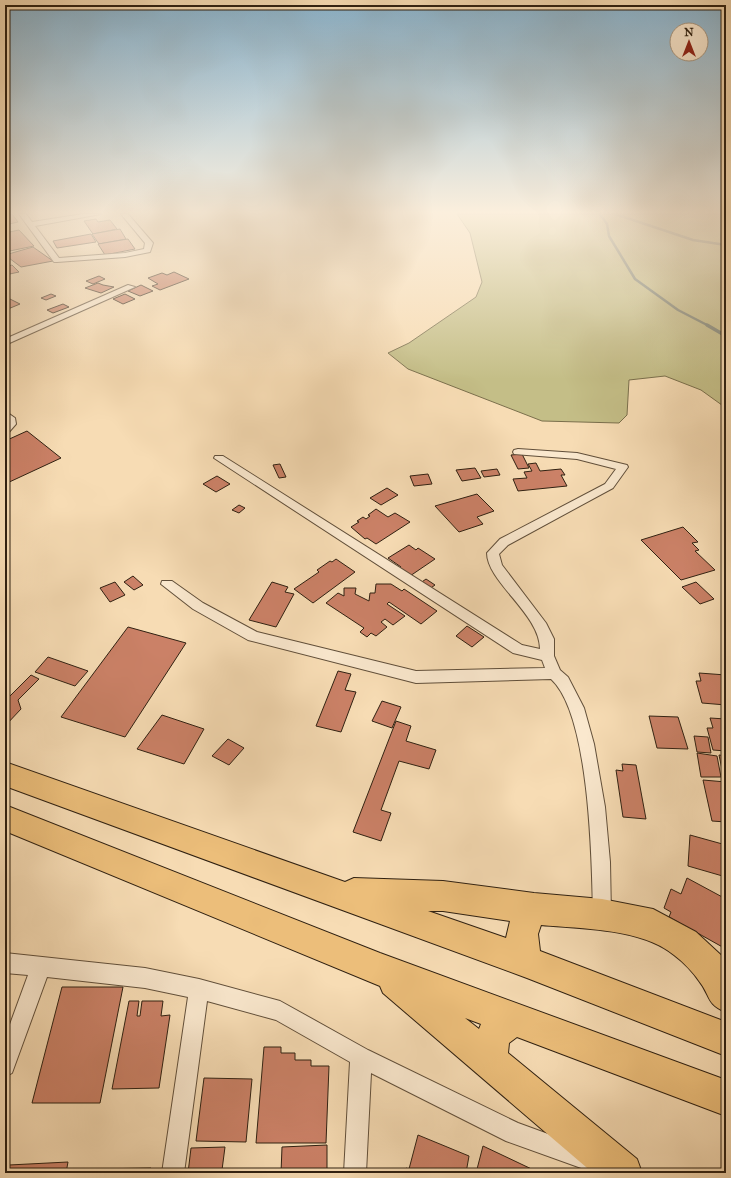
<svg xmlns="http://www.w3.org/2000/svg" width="731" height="1178" font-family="'IM FELL Great Primer',serif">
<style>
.green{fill:#c4be87;stroke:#7a6f4c}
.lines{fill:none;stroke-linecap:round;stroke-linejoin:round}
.stream-far1{stroke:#727c72;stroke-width:2.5}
.stream{stroke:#727c72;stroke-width:3.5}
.building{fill:#cb8167;stroke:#2f2011}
.minor-casing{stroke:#614f3a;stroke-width:2}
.trunk-casing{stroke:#2f2011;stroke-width:2}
.minor{fill:#fae8ce;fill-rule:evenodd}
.trunk{fill:#ecbe7a;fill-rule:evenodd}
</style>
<rect width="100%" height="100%" fill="#f7dcb4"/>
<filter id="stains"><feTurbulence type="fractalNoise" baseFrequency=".005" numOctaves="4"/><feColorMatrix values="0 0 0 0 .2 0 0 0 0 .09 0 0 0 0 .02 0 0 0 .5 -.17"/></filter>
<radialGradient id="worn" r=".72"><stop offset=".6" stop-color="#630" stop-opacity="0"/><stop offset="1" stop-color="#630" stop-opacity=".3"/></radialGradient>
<path class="green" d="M457,214h269v194l-25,-18 -36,-14 -36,4 -2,35 -8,8 -77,-2 -134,-52 -20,-16 21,-10 67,-46 6,-15 -12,-49z"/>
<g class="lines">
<g class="stream-far1">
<path d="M600,214l7,10 2,12 26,43 43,31 31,16"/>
<path d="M615,214l78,26 33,5"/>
</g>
<path class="stream" d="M707,325l19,11"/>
</g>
<g class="building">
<path d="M5,214h7l6,8 -13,3z"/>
<path d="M96,219l2,3 12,-2 7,9 -24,5 -9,-13z"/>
<path d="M120,229l6,10 -27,5 -7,-10z"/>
<path d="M19,230l15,16 -29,6v-19z"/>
<path d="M91,234l5,8 -39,6 -4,-7z"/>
<path d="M128,239l7,10 -30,6 -7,-11z"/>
<path d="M33,247l20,14 -32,6 -16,-12z"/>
<path d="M12,265l7,7 -14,3v-8z"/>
<path d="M174,272l15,7 -29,11 -8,-4 6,-2 -10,-6 14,-5 5,2z"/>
<path d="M99,276l6,3 -12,5 -7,-3z"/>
<path d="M98,283l5,2 11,2 -13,6 -16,-5z"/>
<path d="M141,285l12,6 -13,5 -12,-5z"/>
<path d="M51,294l5,2 -10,4 -5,-2z"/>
<path d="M125,294l10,5 -12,5 -10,-5z"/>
<path d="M8,298l12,6 -12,5 2,1 -5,2v-13z"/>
<path d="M63,304l6,3 -16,6 -6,-3z"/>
<path d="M27,431l34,27 -56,26v-43z"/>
<path d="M522,454l7,14 -11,1 -7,-14z"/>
<path d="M536,463l4,8 21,-2 4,6h-4l6,11 -49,5 -5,-12 14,-1 -3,-6 8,-1 -4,-7z"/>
<path d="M280,464l6,13 -7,1 -6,-13z"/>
<path d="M475,468l6,10 -19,3 -6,-11z"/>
<path d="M497,469l3,6 -16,2 -3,-6z"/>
<path d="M428,474l4,10 -18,2 -4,-10z"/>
<path d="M217,476l13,8 -14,8 -13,-8z"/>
<path d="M387,488l11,7 -17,10 -11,-7z"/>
<path d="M477,494l17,17 -17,6 6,7 -24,8 -24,-26z"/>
<path d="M239,505l6,3 -6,5 -7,-3z"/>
<path d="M376,509l12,8 7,-4 15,9 -34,22 -9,-6 -2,1 -14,-12 8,-5 -2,-1 6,-4 3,2 4,-3 -2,-1z"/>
<path d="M683,527l15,15 -6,1 7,7 -4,1 20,19 -34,10 -40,-40z"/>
<path d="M409,545l7,5 2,-2 17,11 -25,17 -11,-8 2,-1 -13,-9z"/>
<path d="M336,559l19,13 -42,31 -19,-14 25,-17 -2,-2 13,-9 2,1z"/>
<path d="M133,576l10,9 -9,5 -10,-8z"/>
<path d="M426,579l9,6 -7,5 -9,-6z"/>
<path d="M115,582l10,13 -15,7 -10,-14z"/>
<path d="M272,582l16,5 -3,5 9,2 -18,33 -27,-7z"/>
<path d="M696,582l18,17 -14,5 -18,-17z"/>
<path d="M376,584h15l11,7 2,-2 33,22 -16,13 -32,-22 -2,2 18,12 -12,9 -8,-6 -4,3 6,5 -11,9 -5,-3 -4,4 -7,-5 4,-4 -38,-25 12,-10 6,3v-8h12l-1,6 14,7 1,-8h5z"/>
<path d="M467,626l17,11 -12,10 -16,-11z"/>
<path d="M128,627l58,16 -61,94 -64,-20z"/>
<path d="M48,657l40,14 -13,15 -40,-14z"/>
<path d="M338,671l13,3 -6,16 11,2 -15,40 -25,-6z"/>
<path d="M699,673l27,2v30l-24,-2 -6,-22h5z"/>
<path d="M31,675l8,4 -21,21 3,9 -16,17v-25z"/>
<path d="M382,701l19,6 -9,21 -20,-7z"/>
<path d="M162,715l42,14 -20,35 -47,-15z"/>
<path d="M649,716l29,1 10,32 -31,-1z"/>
<path d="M710,718l16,1v32l-13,-1 -6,-22h6z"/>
<path d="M396,721l15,5 -5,15 30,9 -7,19 -30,-8 -18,49 10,3 -10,28 -28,-9z"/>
<path d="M694,736l14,1 3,16 -14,-1z"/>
<path d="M228,739l16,9 -15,17 -17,-9z"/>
<path d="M697,753l20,3 4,21h-20z"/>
<path d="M719,755l7,1v23h-2z"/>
<path d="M622,764l14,1 10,54 -23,-2 -7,-47 7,1z"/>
<path d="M703,780l23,2v40l-14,-1z"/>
<path d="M690,835l36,10v32l-38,-11z"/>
<path d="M687,878l39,21v50l-57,-32 2,-5 -7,-4 7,-19 10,5z"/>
<path d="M62,987h61l-23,116h-68z"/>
<path d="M129,1001h10l-2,15h3l2,-15h21l-2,15 9,-1 -11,73 -47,1z"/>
<path d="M264,1047h17v6h14v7h16v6h18l-3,77h-70z"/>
<path d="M204,1078l48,1 -6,63 -50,-1z"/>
<path d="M418,1135l51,21 -3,17h-62l2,-5 3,1z"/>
<path d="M327,1145v28h-46l1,-26z"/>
<path d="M483,1146l57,27h-64z"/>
<path d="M225,1147l-3,23 35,1v2h-69l3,-25z"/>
<path d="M68,1162l-2,11h-59l2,-8z"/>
<path d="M151,1168l-1,5h-57l1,-4z"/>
</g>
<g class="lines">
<defs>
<g id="minor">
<path d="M19,214h7l6,8 51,-8h18l-66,12 24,32 66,-5 19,-4 1,-6 -24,-29h7l25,29 -3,9 -25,5 -68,5h-3z"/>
<path d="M128,285l7,2 -130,58v-6z"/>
<path d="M5,411l10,7 1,6 -7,8 -4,1z"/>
<path d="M518,449l59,4 50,12 1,2 -15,21 -105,57 -9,9 3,11 44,58 8,16v17l6,14 8,7 16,31 10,36 11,63 5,55 1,53 -2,7 -7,2 -7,-2 -2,-7c-1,-52 -3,-201 -42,-236l-135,4 -168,-43 -55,-31 -32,-25 1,-3h10l31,22 54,29 159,39 129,-3 -3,-8 -29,-7 -299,-195 1,-2h8l299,189 18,4c0,-35 -53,-67 -53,-96l13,-14 105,-55 11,-15 -39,-10 -63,-5 -1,-2 1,-2z"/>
<path d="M5,953l140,15 54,11 81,22 88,49 150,73 74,27 3,8 -3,8 -8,3 -78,-28 -135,-68 -5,100h-22l6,-111 -74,-42 -69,-19 -23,172h-22l26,-176 -43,-9 -98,-11 -35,96 -7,4v-39l23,-63 -23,-2z"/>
</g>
<g id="trunk">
<path d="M5,762l340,120 9,-4 89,3 91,12 68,6 51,10 43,23 27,25 3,6v49c-20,-8 -15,-16 -27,-31 -6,-9 -17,-20 -25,-26 -33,-27 -92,-26 -133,-30l-3,9 2,17 186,71v34l-199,-78 -522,-192zM428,911h15l67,10 -4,17z"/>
<path d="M5,805l375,148 346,127v36l-209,-79 -8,6 -1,10 129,106 5,14h-49l-210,-180 -3,-7 -375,-155zM465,1018l16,6 -2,5z"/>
</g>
</defs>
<use href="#minor" class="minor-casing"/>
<use href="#trunk" class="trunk-casing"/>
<use href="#minor" class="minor"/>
<use href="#trunk" class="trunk"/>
</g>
<linearGradient id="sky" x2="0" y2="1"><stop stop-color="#8ab6d2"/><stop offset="0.56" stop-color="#fbefdd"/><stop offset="1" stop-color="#fbefdd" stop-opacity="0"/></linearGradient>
<rect width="731" height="379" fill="url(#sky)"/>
<rect width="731" height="1178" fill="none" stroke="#f7dcb4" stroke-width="20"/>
<rect x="6" y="6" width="719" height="1166" fill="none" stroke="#2f2011" stroke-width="2"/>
<rect x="10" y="10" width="711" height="1158" fill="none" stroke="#2f2011"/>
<g transform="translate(689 42)"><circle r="19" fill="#fae8ce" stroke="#a99882"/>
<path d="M0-3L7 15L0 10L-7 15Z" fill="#8f2418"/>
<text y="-6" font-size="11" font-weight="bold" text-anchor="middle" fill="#2f2011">N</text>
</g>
<rect width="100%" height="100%" filter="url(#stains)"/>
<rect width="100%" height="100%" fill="url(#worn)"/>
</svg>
